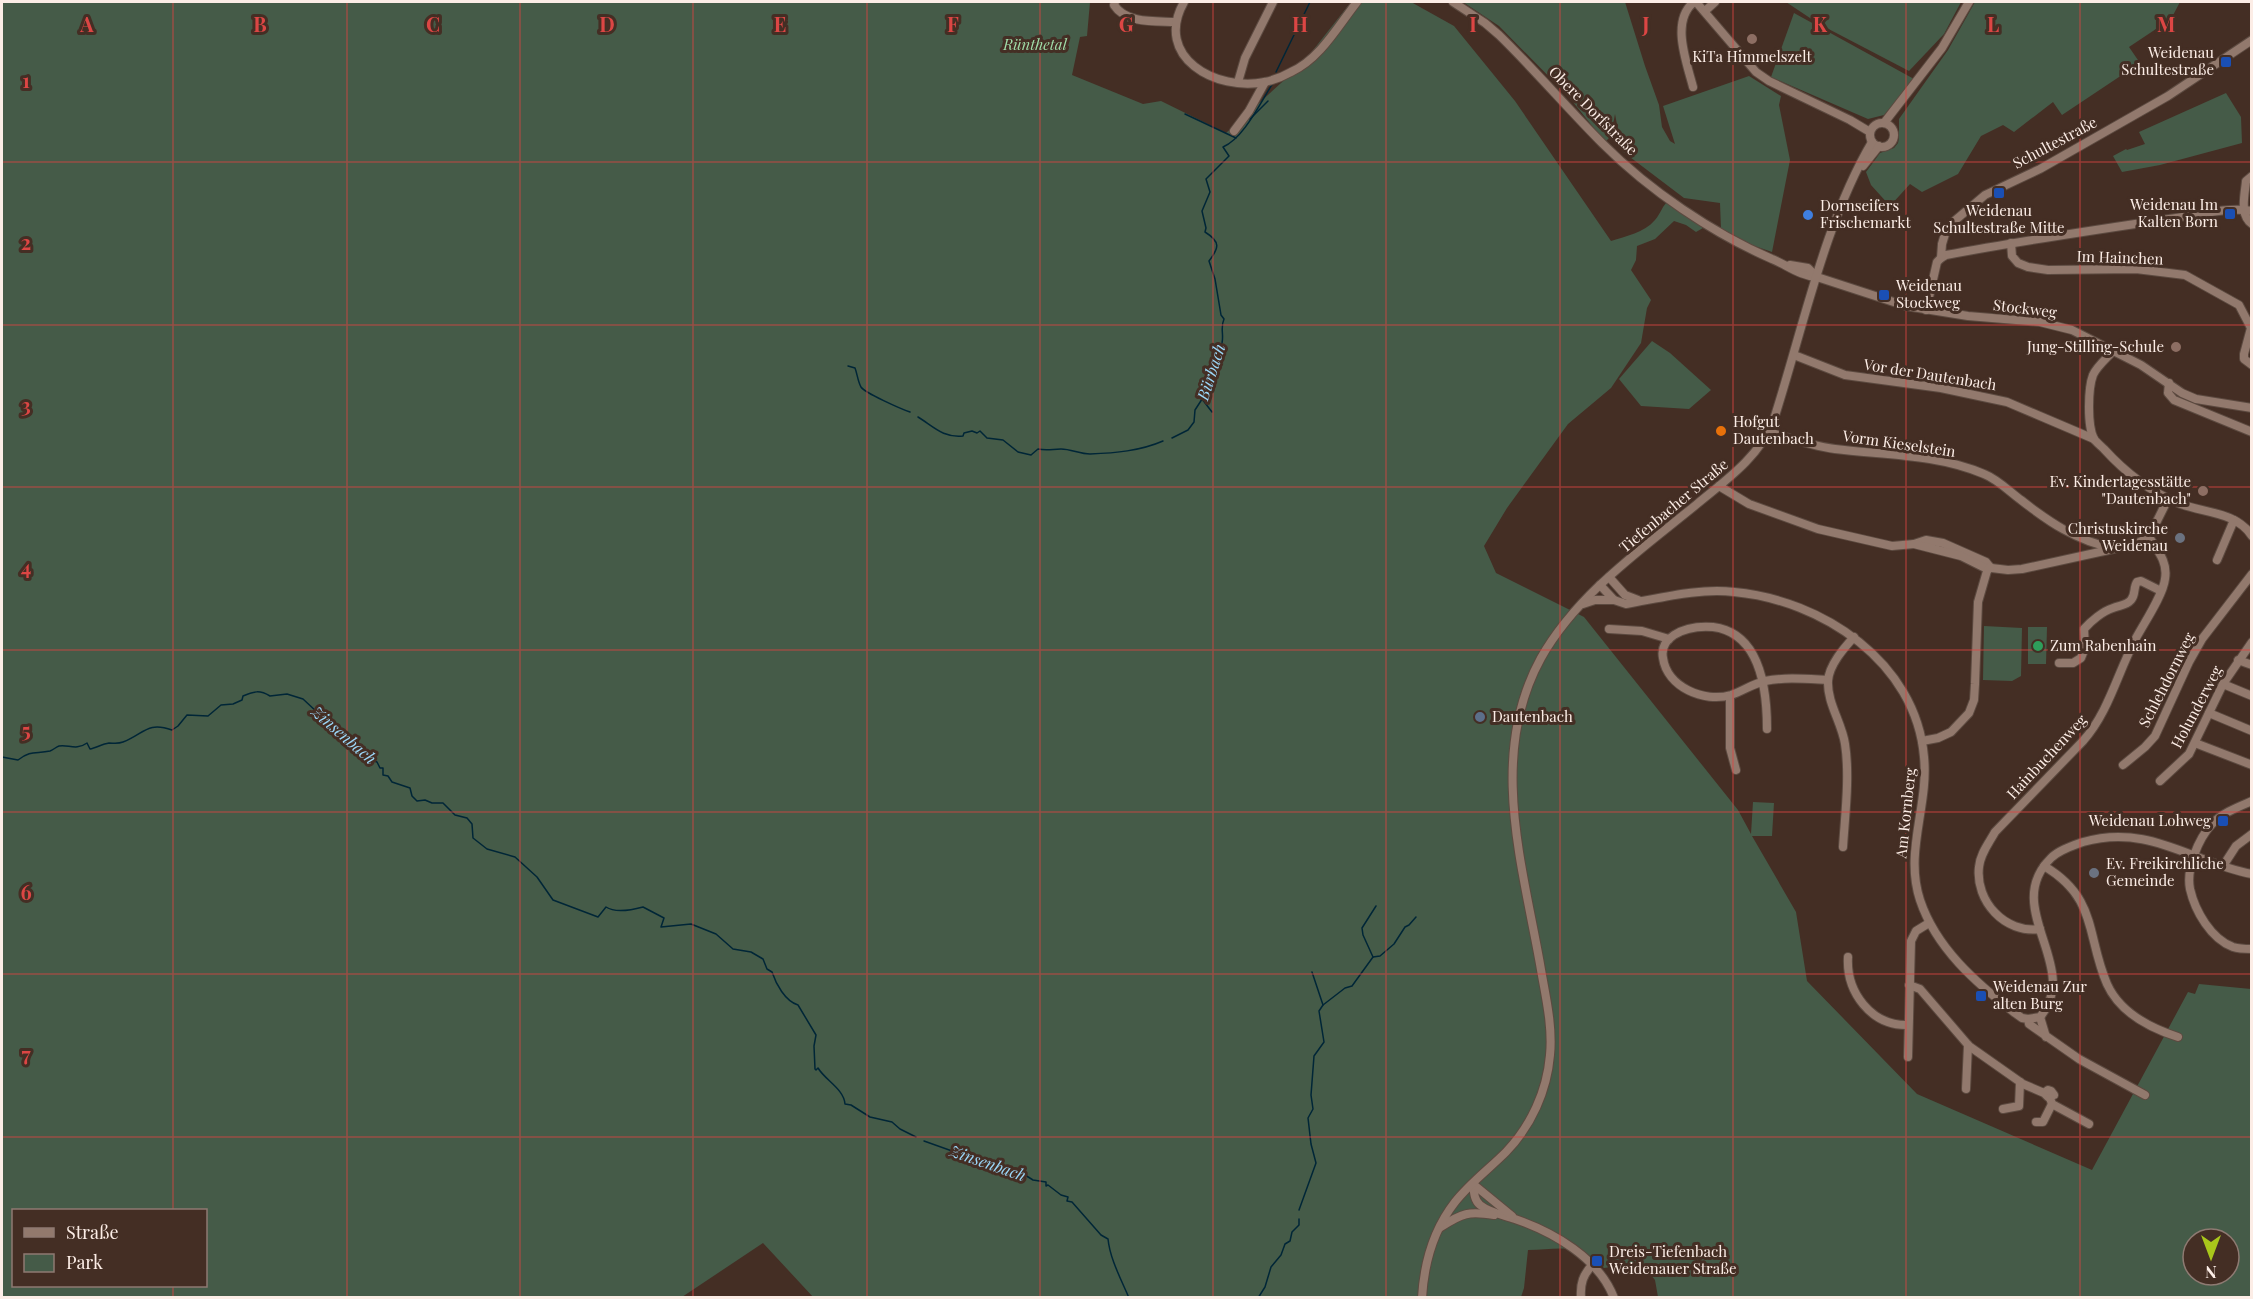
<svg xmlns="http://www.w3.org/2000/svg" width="2253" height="1299" font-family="'Playfair Display',serif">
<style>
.green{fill:#455b48;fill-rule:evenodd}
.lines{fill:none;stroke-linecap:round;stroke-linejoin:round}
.stream{stroke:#002637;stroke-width:1.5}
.minor-casing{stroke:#5c4a40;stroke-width:10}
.minor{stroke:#92796d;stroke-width:8}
.grid{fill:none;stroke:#dc4644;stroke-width:1.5;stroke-opacity:0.55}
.education-dot{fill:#8d6e63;stroke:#442e24;stroke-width:2}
.transit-dot{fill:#1a4fb4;stroke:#442e24;stroke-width:2}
.shop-dot{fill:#3f7fe0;stroke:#442e24;stroke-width:2}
.food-dot{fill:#e8710a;stroke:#442e24;stroke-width:2}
.worship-dot{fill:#6b7280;stroke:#442e24;stroke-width:2}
.leisure-dot{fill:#2e9e5b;stroke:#442e24;stroke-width:2}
.service-dot{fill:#5c6f8a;stroke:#442e24;stroke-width:2}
.labels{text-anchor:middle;stroke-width:6;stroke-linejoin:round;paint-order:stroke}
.park-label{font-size:15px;font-style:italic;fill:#a0dea9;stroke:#442e24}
.poi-label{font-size:15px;fill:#fcede6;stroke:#442e24;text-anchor:start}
.street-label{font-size:15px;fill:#fcede6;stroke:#442e24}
.water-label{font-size:16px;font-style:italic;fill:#9bd7f8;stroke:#442e24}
.grid-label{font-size:20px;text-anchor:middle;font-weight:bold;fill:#dc4644;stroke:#442e24;stroke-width:6;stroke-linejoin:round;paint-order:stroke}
</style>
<rect width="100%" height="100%" fill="#442e24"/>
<g class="green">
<path d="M2,2h1088l-3,34 -7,1 -8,38 71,29 18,-3 65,32 77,-70 48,-61h60l43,24 61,75 96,140c15,-5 33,-8 44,-21 6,-7 7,-14 14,-20l24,16 10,12 -7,4 -10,-7 -12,-4 -19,18 -18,7 -1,14 -5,10 20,30 -4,8 -6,35 -30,45 -43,36 -61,84 -23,38 12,27 88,44 154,193 13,24 2,-32 21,1 -2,33h-20l44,76 11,69 110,113 175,76 96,-178 7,2 4,-10 52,5v308h-593l-3,-17 -14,-17 -37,5c-23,-26 -44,-19 -76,-18l-4,38 -3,9 -707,1 -51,-55 -81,54 -680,1zM14,1210h192v76h-192zM2193,1239h36v36h-36z"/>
<path d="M1463,2h162l20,64 14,39 3,22 8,14 5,3 -12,-38 86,-30 32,20 -2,9 11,55 -18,92 -29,-10 -22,-13 -1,-26 -36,-5 -62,-47 -7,-37 -4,22 -6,6 -36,-45 -70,-71z"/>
<path d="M1786,2h175l-17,32 -35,37 -90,-47z"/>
<path d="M1975,2h205l-9,17 -42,28 11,16 -78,52 -9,-13 -39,30 -11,-7 -22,11 -23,38 -36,18 -12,-8 -20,22 -19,-21 -5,-13 14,-19 14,-5 4,-5 1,-5v-19l49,-69z"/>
<path d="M1794,13l120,66 -30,36 -16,4 -97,-42z"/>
<path d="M2226,93l15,24 1,26 -82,22 -38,7 -9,-16 13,-7 1,1 18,-6 -6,-12z"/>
<path d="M1652,341l18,12 41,37 -22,19 -48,-3 -22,-27z"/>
<path d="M1984,626l38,2 -1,48 -9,5 -29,-1z"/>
<path d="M2028,627h19l-1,37h-18z"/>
</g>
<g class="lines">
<g class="stream">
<path d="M1276,72l34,-70"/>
<path d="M1185,114l51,24"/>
<path d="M1250,119l18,-18"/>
<path d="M848,366l7,2c2,5 3,14 6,19 4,6 40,22 49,25"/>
<path d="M1202,399l10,13"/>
<path d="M918,417c16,10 25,21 45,19l1,-3 8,-2 5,2 3,-2 7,7 16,2 15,12 13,3 7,-6c9,2 15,0 23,0 10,0 19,5 29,5 25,-1 50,-3 73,-13"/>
<path d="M1172,438l16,-8 6,-8 1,-12 11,-17 4,-21 6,-6c-2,-10 3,-14 6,-23 2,-9 -2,-15 2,-24l-3,-4 -6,-36 -6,-18c10,-13 12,-19 -4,-29l1,-4 -4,-17 8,-19 -4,-13 23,-23 -6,-9c21,-9 37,-44 50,-64"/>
<path d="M2,757l16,3c13,-10 18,-6 32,-9 3,-1 6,-4 9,-5 9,-2 17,5 28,-3l3,6c6,-1 12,-5 19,-6 5,0 9,1 14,-1 21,-8 24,-21 49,-12l6,-4 9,-11 21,1 13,-11 12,-1 9,-4 1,-4c11,-5 17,-6 27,0l17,-2 16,5 58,54 5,-2 6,9 5,2 3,6h3v7l5,1 4,6 18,6 2,8 5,5 8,-1 7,3h11l12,12 12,3 5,6 1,14 14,11 28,8 22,20 16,23 45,17 8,-10c9,6 26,3 37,0l21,11 -3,9 30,-3 25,10 17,15 18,3 12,7 4,10 5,3c4,12 13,29 26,33l18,30 -2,11 1,23 1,1 2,-2c7,12 26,21 27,36l6,1 19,12 22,5 8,7 16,8"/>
<path d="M1373,957l-10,-22 -1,-7 14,-22"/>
<path d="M1323,1005l22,-17 7,-2 21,-29 7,-1 14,-12 11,-17 4,-2 7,-8"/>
<path d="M924,1141l98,35 3,-1 8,5 13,2v4l2,-1 13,10 7,2 -1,4 5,1 29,33 7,4c2,20 13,40 21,59"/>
<path d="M1299,1210l17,-47 -5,-19 -3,-26 5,-9 -2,-14 3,-39 10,-14 -5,-31 4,-6 -11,-33"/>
<path d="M1258,1298l7,-11 6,-20 10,-12 4,-11 5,-3 2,-9 7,-7v-6"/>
</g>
<defs>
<g id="minor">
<path d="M1115,2l-1,3c12,19 42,16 61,17"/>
<path d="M1184,2c-31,55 32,90 81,80 9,-2 19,-6 26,-10 29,-13 47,-46 66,-70"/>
<path d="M1453,2l32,21 14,12c36,35 69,74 104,109 46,46 109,89 169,115 15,6 28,17 45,18l89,29 62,10 72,6 32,8 69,35 41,28 14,6 56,9"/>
<path d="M1696,2l60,70 13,9 81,39 20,12"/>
<path d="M1705,11l10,-9"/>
<path d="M1238,82l7,-24 28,-56"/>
<path d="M1693,87c-6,-24 -23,-66 1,-85"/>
<circle cx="1882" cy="135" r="12"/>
<path d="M1884,123l58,-75 27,-46"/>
<path d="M1234,131l15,-20 16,-29"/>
<path d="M1863,166l16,-20"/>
<path d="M2252,176l-6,5c-1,13 -7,34 6,43"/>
<path d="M2011,243l1,13 6,7 10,4 20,3 88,-1 49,6 54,30 12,23 -7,26v5l8,6"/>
<path d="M1941,258l5,-3c74,-14 148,-25 223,-36 24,-3 59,-13 83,-8"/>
<path d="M1790,265l18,3 9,9"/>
<path d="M1926,310l11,-48 4,-4 1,-14 3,-10 7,-11 33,-28 55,-26 128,-73 84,-56"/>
<path d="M2114,350c-7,8 -17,16 -21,25 -5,13 -6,51 1,64 2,3 7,7 10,10 20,22 45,42 74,54 24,10 58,8 74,33"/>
<path d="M1794,355l51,20 96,13 66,14 87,37"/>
<path d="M2169,383l-1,10 6,7 78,32"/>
<path d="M1769,432c22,7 43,14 66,17 49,6 103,5 149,25 13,5 25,17 37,26 28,22 56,41 92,48"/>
<path d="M1719,486l30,18 69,25 74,17 22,-2 12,-4 17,3 43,19 4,5"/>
<path d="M1914,544l47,12 22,11 25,3 14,-1 114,-25 13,-7 19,-38"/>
<path d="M2217,560l17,-40"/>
<path d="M1609,577l16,18 13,5"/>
<path d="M1600,585l14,15 12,4c35,-6 72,-16 108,-12 88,8 182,70 190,165 5,48 -20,95 -4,143 16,48 56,83 95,113l7,5 6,1 1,5 50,35 66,36"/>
<path d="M1583,604l12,-4h19"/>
<path d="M1609,629l33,2 27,8"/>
<path d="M2238,660l14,5"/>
<path d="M2059,663h14l8,-5 4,-10 -1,-19c7,-8 19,-18 29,-21 6,-3 13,-2 18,-8 5,-6 2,-12 6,-18l4,-1 20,10"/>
<path d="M2223,684l29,12"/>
<path d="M1730,696v52l6,22"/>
<path d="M2209,713l43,18"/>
<path d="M1767,729c0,-38 -6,-96 -54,-102 -13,-1 -28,1 -39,8 -9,6 -13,13 -11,23 4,29 41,45 68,37 12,-4 21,-11 34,-14 20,-4 42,-2 63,-1"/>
<path d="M1922,741l16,-3 13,-6 18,-19 5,-13 1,-16 3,-82 9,-31 3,-4"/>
<path d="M2195,743l57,22"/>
<path d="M2123,765l22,-18 10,-11 34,-74 13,-23 50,-65"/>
<path d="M2160,781l29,-27 34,-70 29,-42"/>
<path d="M2252,801c-14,6 -30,12 -40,23 -14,15 -26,45 -22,65 5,22 21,50 43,58 6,2 13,2 19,2"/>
<path d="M1843,847c2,-32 7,-71 2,-103 -3,-21 -18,-41 -17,-63 1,-16 16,-33 26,-44"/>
<path d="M2044,866c54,32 42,69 63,118 13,29 43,44 71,53"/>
<path d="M2223,866l13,-20 16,-12"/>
<path d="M2040,929c-35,5 -65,-28 -61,-62 1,-13 10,-24 16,-35l88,-91c25,-28 34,-66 51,-99 8,-16 29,-46 31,-63 3,-17 -7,-28 -16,-42"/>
<path d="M1848,957c-2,35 23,69 60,68"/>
<path d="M1909,985l11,4 49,57 54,38 21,9 4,4 6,-2 -3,-4 -3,-1 -4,3"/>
<path d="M2040,1017l6,20"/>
<path d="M2028,1019l12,-2c43,-50 -40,-109 11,-159 8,-8 21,-12 32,-16 67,-19 109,21 169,32"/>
<path d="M1908,1057l3,-116 5,-10 13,-8"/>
<path d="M1966,1089l2,-44"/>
<path d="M2050,1098l2,6 37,20"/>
<path d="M2003,1109l16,-3 1,-24"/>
<path d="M2036,1122h7l9,-18"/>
<path d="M1473,1184c1,8 1,16 7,21 10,8 24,10 35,14 38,13 84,39 99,79"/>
<path d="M1473,1184l39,32"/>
<path d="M1441,1227c21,-14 28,-16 53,-12"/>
<path d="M1422,1298c2,-35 12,-69 33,-96 15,-19 34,-33 51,-50 25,-26 41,-61 44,-97 3,-30 -5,-61 -10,-91 -18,-101 -52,-210 1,-306 36,-64 101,-109 156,-154 29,-24 61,-46 76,-82 29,-89 51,-199 99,-280"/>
<path d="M1581,1298c-1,-15 2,-23 12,-34"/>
</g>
</defs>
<use href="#minor" class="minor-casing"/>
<use href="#minor" class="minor"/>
</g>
<path class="grid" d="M173,2v1208M347,2v1296M520,2v1296M693,2v1296M867,2v1296M1040,2v1296M1213,2v1296M1386,2v1296M1560,2v1296M1733,2v1296M1906,2v1296M2080,2v1296M2,162h2250M2,325h2250M2,487h2250M2,650h2250M2,812h2250M2,974h2250M2,1137h2250M173,1286v12"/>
<g class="education-dot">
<circle cx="1752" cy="39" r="6"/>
<circle cx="2176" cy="347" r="6"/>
<circle cx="2203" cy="491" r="6"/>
</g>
<g class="transit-dot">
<rect x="2220" y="56" width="12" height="12" rx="3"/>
<rect x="1993" y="187" width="12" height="12" rx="3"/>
<rect x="2224" y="208" width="12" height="12" rx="3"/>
<rect x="1878" y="289" width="12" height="12" rx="3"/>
<rect x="2217" y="815" width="12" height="12" rx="3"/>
<rect x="1975" y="990" width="12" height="12" rx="3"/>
<rect x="1591" y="1255" width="12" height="12" rx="3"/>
</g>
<circle class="shop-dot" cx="1808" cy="215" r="6"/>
<circle class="food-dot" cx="1721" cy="431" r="6"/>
<g class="worship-dot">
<circle cx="2180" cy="538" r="6"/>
<circle cx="2094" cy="873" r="6"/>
</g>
<circle class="leisure-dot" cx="2038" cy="646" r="6"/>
<circle class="service-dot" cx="1480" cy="717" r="6"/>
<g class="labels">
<g class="park-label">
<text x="1035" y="50">Rünthetal</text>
</g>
<g class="poi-label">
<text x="2214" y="58" text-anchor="end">Weidenau<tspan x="2214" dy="17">Schultestraße</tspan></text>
<text x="1752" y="62" text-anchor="middle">KiTa Himmelszelt</text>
<text x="2218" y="210" text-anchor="end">Weidenau Im<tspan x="2218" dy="17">Kalten Born</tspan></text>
<text x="1820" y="211">Dornseifers<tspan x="1820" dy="17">Frischemarkt</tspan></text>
<text x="1999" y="216" text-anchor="middle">Weidenau<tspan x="1999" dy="17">Schultestraße Mitte</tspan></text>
<text x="1896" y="291">Weidenau<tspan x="1896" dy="17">Stockweg</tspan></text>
<text x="2164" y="352" text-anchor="end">Jung-Stilling-Schule</text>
<text x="1733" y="427">Hofgut<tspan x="1733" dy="17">Dautenbach</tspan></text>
<text x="2191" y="487" text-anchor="end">Ev. Kindertagesstätte<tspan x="2191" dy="17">"Dautenbach"</tspan></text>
<text x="2168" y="534" text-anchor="end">Christuskirche<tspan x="2168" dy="17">Weidenau</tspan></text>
<text x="2050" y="651">Zum Rabenhain</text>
<text x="1492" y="722">Dautenbach</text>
<text x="2211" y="826" text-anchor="end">Weidenau Lohweg</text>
<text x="2106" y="869">Ev. Freikirchliche<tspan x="2106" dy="17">Gemeinde</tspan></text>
<text x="1993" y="992">Weidenau Zur<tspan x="1993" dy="17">alten Burg</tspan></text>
<text x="1609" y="1257">Dreis-Tiefenbach<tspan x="1609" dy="17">Weidenauer Straße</tspan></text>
</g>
<g class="street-label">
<text transform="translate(1593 111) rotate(45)" y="5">Obere Dorfstraße</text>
<text transform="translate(2055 143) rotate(-28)" y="5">Schultestraße</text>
<text transform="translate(2120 258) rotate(2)" y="5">Im Hainchen</text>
<text transform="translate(2025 309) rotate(7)" y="5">Stockweg</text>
<text transform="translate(1930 375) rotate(9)" y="5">Vor der Dautenbach</text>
<text transform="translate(1899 444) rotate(8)" y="5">Vorm Kieselstein</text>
<text transform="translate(1674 506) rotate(-40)" y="5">Tiefenbacher Straße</text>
<text transform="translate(2167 680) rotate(-63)" y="5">Schlehdornweg</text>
<text transform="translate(2197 707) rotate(-62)" y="5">Holunderweg</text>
<text transform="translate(2047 757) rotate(-47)" y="5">Hainbuchenweg</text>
<text transform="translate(1906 813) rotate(-84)" y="5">Am Kornberg</text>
</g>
<g class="water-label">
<text transform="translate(1211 372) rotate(-72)" y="6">Bürbach</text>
<text transform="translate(344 735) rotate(41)" y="6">Zinsenbach</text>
<text transform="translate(988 1163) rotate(19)" y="6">Zinsenbach</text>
</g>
</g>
<g class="grid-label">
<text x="87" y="32">A</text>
<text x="260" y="32">B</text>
<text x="433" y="32">C</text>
<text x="607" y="32">D</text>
<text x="780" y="32">E</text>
<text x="953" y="32">F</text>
<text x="1126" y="32">G</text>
<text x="1300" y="32">H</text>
<text x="1473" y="32">I</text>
<text x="1646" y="32">J</text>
<text x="1820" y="32">K</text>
<text x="1993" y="32">L</text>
<text x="2166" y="32">M</text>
<text x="26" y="88">1</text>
<text x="26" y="250">2</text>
<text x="26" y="413">3</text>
<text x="26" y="575">4</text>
<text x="26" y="738">5</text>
<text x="26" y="900">6</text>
<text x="26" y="1062">7</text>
</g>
<rect width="2253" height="1299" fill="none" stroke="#fcede6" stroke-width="6"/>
<rect x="12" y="1209" width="195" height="78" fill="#442e24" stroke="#8e7a72" stroke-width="1.5"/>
<rect x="24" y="1228" width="30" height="9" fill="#92796d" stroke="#8e7a72" stroke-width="1.5"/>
<text x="66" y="1239" font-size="18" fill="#fcede6">Straße</text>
<rect x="24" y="1254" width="30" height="18" fill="#455b48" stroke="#8e7a72" stroke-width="1.5"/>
<text x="66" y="1269" font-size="18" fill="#fcede6">Park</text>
<g transform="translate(2211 1257) rotate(180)"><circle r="28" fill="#442e24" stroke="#8e7a72" stroke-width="1.5"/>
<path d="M0-4.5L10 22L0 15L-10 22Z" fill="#a9c71b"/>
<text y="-9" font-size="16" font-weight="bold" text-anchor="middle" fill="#fcede6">N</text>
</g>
</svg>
